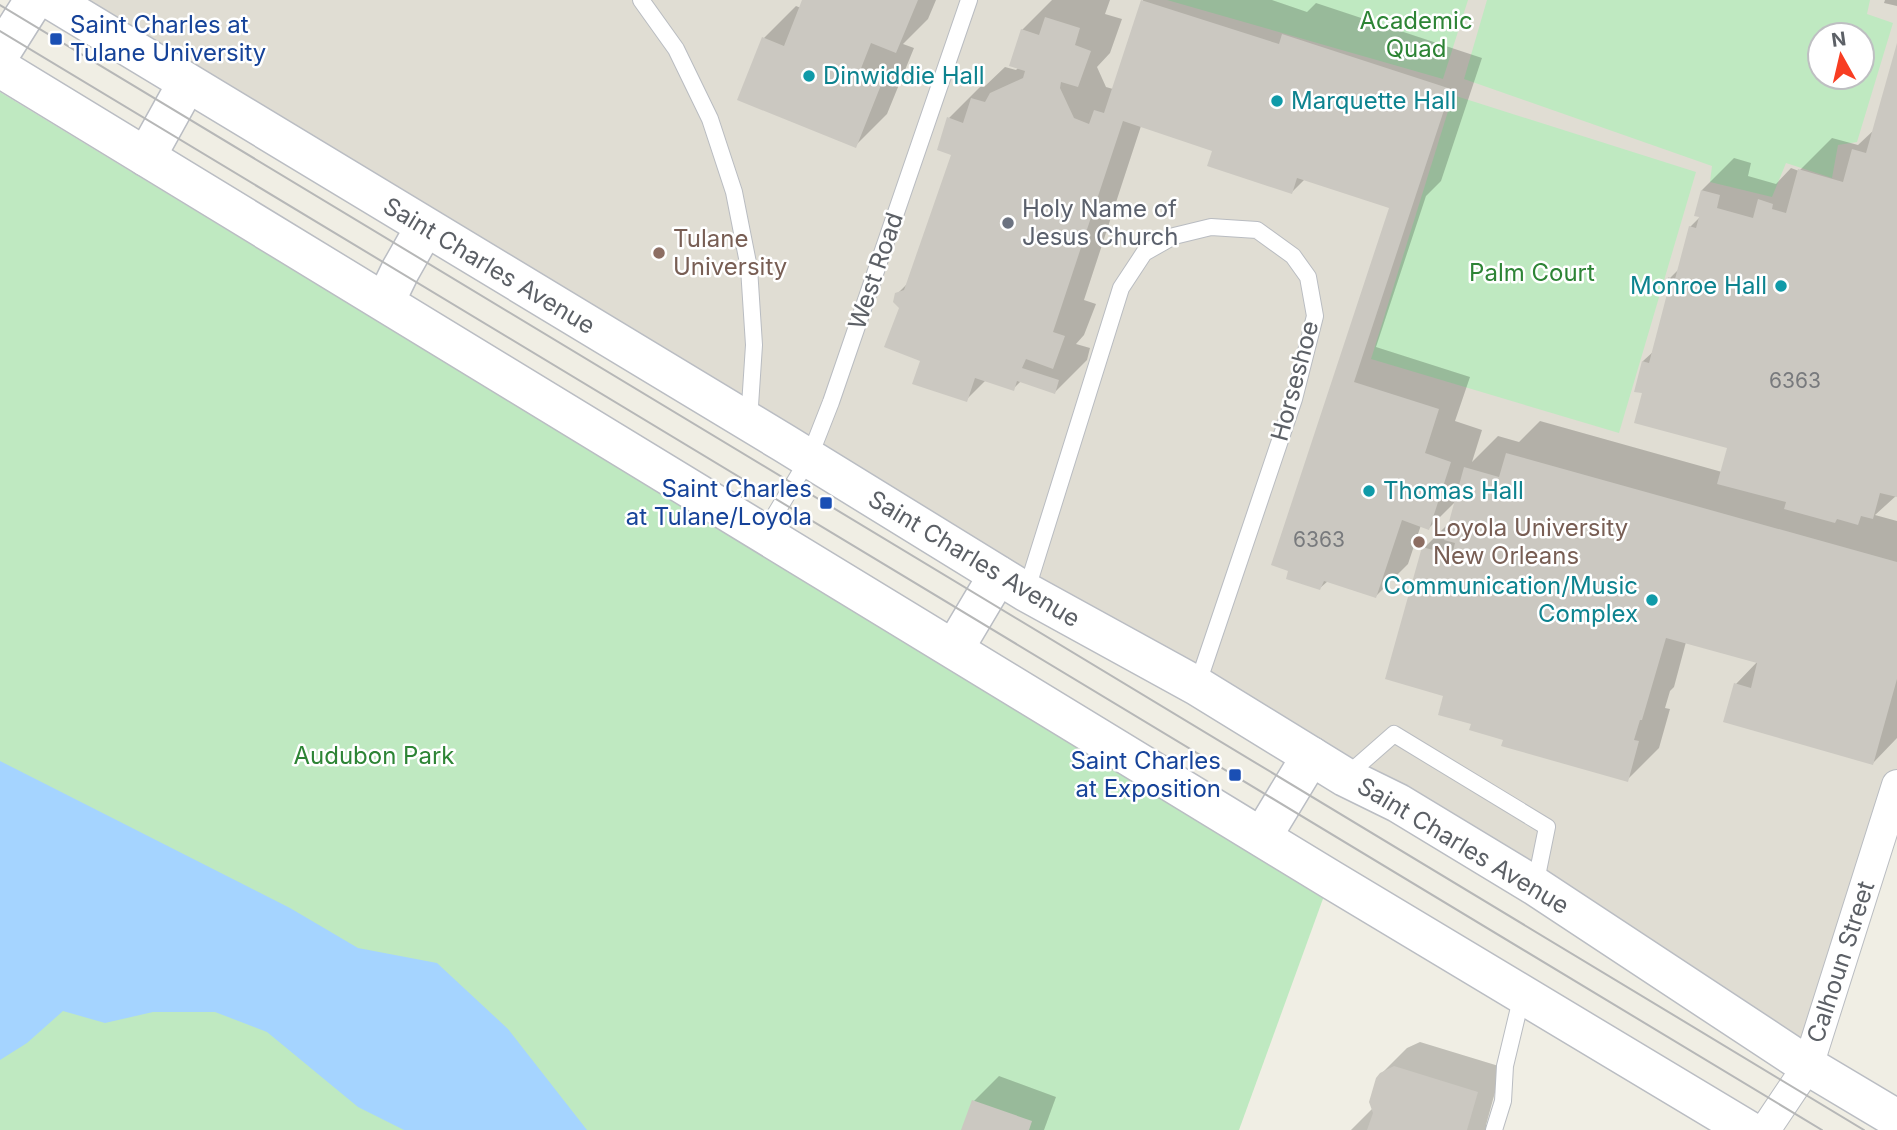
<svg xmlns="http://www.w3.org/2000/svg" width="1897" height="1130" font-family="Inter,sans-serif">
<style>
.education{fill:#e0ddd3;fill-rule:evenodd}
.green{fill:#bfe9c1;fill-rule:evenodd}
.water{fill:#a5d4ff}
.shadow{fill:#0003}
.building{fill:#cbc8c1}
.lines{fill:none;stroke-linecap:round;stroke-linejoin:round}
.lane-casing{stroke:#b9bcc1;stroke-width:18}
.street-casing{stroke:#b9bcc1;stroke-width:32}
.secondary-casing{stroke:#babdc3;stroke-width:41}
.lane{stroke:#fff;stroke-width:16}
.street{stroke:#fff;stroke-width:30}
.secondary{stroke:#fff;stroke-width:38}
.tram{stroke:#b6b7b7;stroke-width:2}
.transit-dot{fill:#1a4fb4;stroke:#fff;stroke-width:2.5}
.culture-dot{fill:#0f9aa8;stroke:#fff;stroke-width:2.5}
.worship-dot{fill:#6b7280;stroke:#fff;stroke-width:2.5}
.education-dot{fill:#8d6e63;stroke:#fff;stroke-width:2.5}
.labels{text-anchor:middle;stroke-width:5;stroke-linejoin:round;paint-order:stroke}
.number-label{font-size:21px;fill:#787a7d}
.park-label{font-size:24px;fill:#2d8435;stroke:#fff}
.transit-label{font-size:24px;fill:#164399;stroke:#fff;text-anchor:end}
.culture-label{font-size:24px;fill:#0d838f;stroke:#fff;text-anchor:start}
.worship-label{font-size:24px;fill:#5b616d;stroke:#fff;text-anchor:start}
.education-label{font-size:24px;fill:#785e54;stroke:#fff;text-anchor:start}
.street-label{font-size:24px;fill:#5c6066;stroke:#fff}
</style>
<rect width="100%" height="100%" fill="#f0eee4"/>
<path class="education" d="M51,0h1846v785l-89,281zM1820,35h42v42h-42z"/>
<g class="green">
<path d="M1167,0h301l-25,79z"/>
<path d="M1487,0h383l-3,14 26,9 -36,119 -19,3 -6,33 -46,-15 -14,34 -62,-15 2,-16 -248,-87zM1820,35h42v42h-42z"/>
<path d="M0,92l1324,804 -85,234h-1239z"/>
<path d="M1453,95l243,77 -77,261 -248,-74z"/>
</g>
<path class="water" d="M0,761l290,147 68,40 79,15 71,66 79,101h-183l-46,-23 -91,-75 -52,-20h-62l-48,11 -42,-12 -36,32 -27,17z"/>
<g class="shadow">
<path d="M804,0h132l-8,19 -25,25 11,4 -27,66 -32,32 -116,-47 25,-61 32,-32 5,2z"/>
<path d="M1052,0h58l-5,14 17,5 -12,34 -13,14 9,20 7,2 30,-89h129l35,12 9,-9 166,55 -41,123 -15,15 -50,151 94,30 -15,44 27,9 -10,32 26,-26 21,6 21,-21 182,51 7,-25 -85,-55 -1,-31 11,-10 15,-59 1,-14 9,-9 11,-42 11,-11 1,-26 32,-32 17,5 -3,13 28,8 15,-16 8,3 33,-33 26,7 17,-16 22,-82v448l-22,20 22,6v217l-24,25 -137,-79 22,-23 -72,-19 -12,45 -4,4 -5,17 5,1 -11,39 -32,32 -122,-41 -32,-16 -28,-28 -21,-147 27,-27 6,-21 -28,28 -8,-3 -13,39 -32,32 -48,-15 -8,7 -32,-10 104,-371 -87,-28 -13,13 -77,-42 -74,-24 -57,174 12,4 -12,31 -8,9 14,4 -3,12 -32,32 -33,-12 -9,9 -27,-9 -20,20 -44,-40 -25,-66 12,-12 45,-128 -5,-36 32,-32 3,1 21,-20 11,3 3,-3 3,-37z"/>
<path d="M1885,0h12v6l-13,-3z"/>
<path d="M1420,1042l82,25 -16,58 9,2 -1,3h-143l22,-22 8,-34 26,-26z"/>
<path d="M999,1076l57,21 -12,33h-81l11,-29z"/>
</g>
<g class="building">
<path d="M802,0h116l-22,53 -25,-10 -11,28 23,9 -27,68 -119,-48 25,-63 22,9z"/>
<path d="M1141,0l138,44 3,-10 169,55 -97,293 85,27 -14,44 26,9 -22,68 -27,-10 -26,78 -52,-17 -4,9 -34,-11 2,-8 -17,-6 118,-357 -92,-30 -5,16 -85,-28 5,-15 -89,-30 -70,211 12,4 -12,33 -27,-10 -4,9 37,12 -4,14 -38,-13 -3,10 -39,-13 -8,24 -55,-18 8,-23 -36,-14 15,-39 -6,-6 2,-9 9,-3 47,-135 -14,-5 10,-33 16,6 8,-25 14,4 5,-9 33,-15 2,-7 -16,-5 12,-37 18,6 6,-18 35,11 -5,17 16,6 -13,36 -17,-5 -1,6 14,30 15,6 5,-14 10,3z"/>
<path d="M1897,43v454l-17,-4 -7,26 -12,-3 -3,9 -21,-6 -2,4 -51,-14 2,-7 -69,-18 10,-36 -93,-25 8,-30 -8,-1 8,-31 7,2 18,-69 -3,-1 4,-16 7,2 14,-53 7,2 3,-11 -5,-1 7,-26 19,5 -3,13 36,10 5,-19 15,5 -1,5 14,4 12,-44 45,13 9,-33 14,4z"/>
<path d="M1506,453l391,109v117l-24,86 -150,-43 11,-39 17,5 6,-25 -91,-25 -24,82h-2l-6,20 5,1 -11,41 -127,-36 2,-6 -34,-10 2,-6 -33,-9 5,-19 -58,-17 37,-132 30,8 3,-12 -11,-3 20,-73 35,10z"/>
<path d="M1394,1066l84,26 -11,38h-100l6,-17 -4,-11 7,-24 4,-5z"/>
<path d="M972,1100l60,21 -3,9h-68z"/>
</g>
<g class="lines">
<defs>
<g id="lane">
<path d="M641,0l35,49 34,70 24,73 15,76 5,77 -5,76"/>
<path d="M764,533l45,-75 22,-56 138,-402"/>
<path d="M1026,592l95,-304 23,-35 30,-17 37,-9 46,3 36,26 15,21 7,39 -21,83 -97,287"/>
<path d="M1345,777l49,-43 153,93 -12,59"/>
<path d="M1494,1130l9,-29 2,-35 17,-71"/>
</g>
<path id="street" d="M1765,1130l43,-64 89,-281"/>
<g id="secondary">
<path d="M51,0l733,443 242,149 171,94 148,91 53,26 137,83 273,180 89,53"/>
<path d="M0,54l34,-54"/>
<path d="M0,68l1330,811 418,251"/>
<path d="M146,157l41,-74"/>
<path d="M385,302l15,-31 25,-44"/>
<path d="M954,649l44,-74"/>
<path d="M1262,837l49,-81"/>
</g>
</defs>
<use href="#lane" class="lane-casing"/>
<use href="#street" class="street-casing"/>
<use href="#secondary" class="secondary-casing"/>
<use href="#lane" class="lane"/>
<use href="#street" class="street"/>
<use href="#secondary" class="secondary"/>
<g class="tram">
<path d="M0,5l1864,1125"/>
<path d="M0,31l1822,1099"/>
</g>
</g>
<g class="transit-dot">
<rect x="49" y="32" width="14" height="14" rx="3.5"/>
<rect x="819" y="496" width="14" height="14" rx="3.5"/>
<rect x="1228" y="768" width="14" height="14" rx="3.5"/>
</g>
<g class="culture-dot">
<circle cx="809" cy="76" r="7"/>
<circle cx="1277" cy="101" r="7"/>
<circle cx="1781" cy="286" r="7"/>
<circle cx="1369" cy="491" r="7"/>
<circle cx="1652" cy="600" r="7"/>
</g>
<circle class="worship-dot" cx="1008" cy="223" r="7"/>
<g class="education-dot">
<circle cx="659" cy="253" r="7"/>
<circle cx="1419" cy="542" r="7"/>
</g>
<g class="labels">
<g class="number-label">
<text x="1795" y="388">6363</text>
<text x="1319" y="547">6363</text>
</g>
<g class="park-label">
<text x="1416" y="29">Academic<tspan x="1416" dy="28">Quad</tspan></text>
<text x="1532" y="281">Palm Court</text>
<text x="374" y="764">Audubon Park</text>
</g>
<g class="transit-label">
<text x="70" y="33" text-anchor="start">Saint Charles at<tspan x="70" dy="28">Tulane University</tspan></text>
<text x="812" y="497">Saint Charles<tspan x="812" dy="28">at Tulane/Loyola</tspan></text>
<text x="1221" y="769">Saint Charles<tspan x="1221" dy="28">at Exposition</tspan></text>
</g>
<g class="culture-label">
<text x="823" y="84">Dinwiddie Hall</text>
<text x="1291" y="109">Marquette Hall</text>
<text x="1767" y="294" text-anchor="end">Monroe Hall</text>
<text x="1383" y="499">Thomas Hall</text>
<text x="1638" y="594" text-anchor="end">Communication/Music<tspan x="1638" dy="28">Complex</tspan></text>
</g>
<g class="worship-label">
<text x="1022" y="217">Holy Name of<tspan x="1022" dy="28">Jesus Church</tspan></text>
</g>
<g class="education-label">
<text x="673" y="247">Tulane<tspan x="673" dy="28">University</tspan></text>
<text x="1433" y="536">Loyola University<tspan x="1433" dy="28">New Orleans</tspan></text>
</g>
<g class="street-label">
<text transform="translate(489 266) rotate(31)" y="8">Saint Charles Avenue</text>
<text transform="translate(876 271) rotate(-71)" y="8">West Road</text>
<text transform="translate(1295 381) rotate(-75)" y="8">Horseshoe</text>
<text transform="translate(974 559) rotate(31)" y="8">Saint Charles Avenue</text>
<text transform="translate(1463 846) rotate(31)" y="8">Saint Charles Avenue</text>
<text transform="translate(1841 962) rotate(-72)" y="8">Calhoun Street</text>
</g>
</g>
<g transform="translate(1841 56) rotate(352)"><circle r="33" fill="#ffffff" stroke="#bebfc2" stroke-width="2"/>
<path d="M0-5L12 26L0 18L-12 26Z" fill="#f83d22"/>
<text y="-10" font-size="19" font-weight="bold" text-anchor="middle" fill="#5c6066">N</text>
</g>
</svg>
